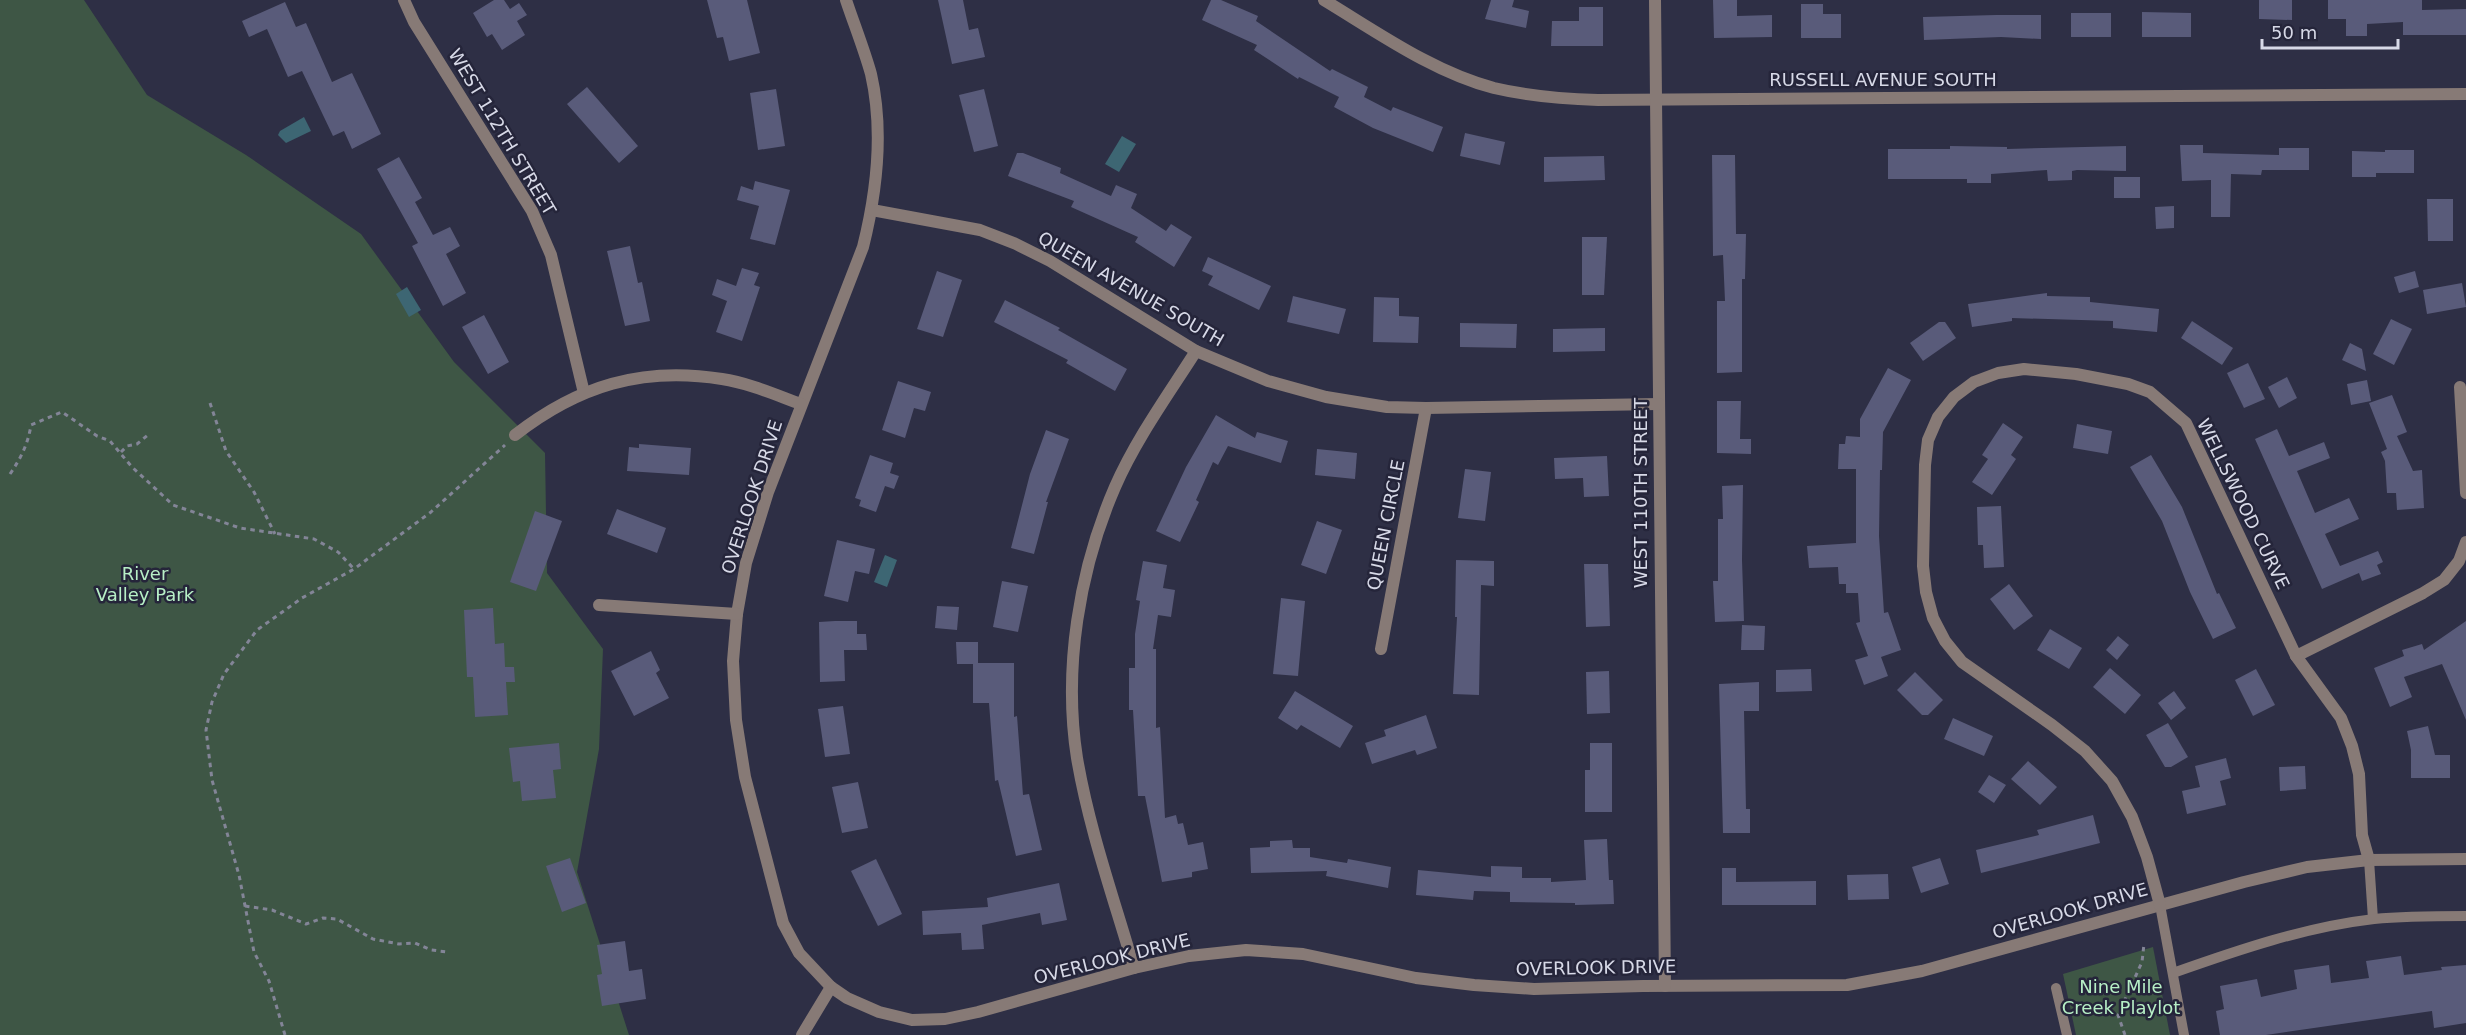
<svg xmlns="http://www.w3.org/2000/svg" width="2466" height="1035" font-family="'DejaVu Sans',sans-serif">
<style>
.green{fill:#3e5645}
.water{fill:#3d6673}
.building{fill:#595b7a}
.lines{fill:none;stroke-linecap:round;stroke-linejoin:round}
.path{stroke:#838597;stroke-width:3;stroke-dasharray:4.5 4.5;stroke-linecap:butt}
.service{stroke:#877a76;stroke-width:10}
.minor{stroke:#877a76;stroke-width:12}
.labels{text-anchor:middle;stroke-width:5;stroke-linejoin:round;paint-order:stroke}
.street-label{font-size:18px;fill:#d7d9e7;stroke:#25253a}
.park-label{font-size:18px;fill:#b7efc6;stroke:#25253a}
</style>
<rect width="100%" height="100%" fill="#2e2f45"/>
<g class="green">
<path d="M0,0h84l63,95 99,60 115,79 93,128 91,91 2,120 56,76 -4,100 -22,123 52,163h-629z"/>
<path d="M2153,947l17,88h-94l-13,-61z"/>
</g>
<g class="water">
<path d="M304,117l7,14 -25,12 -8,-8 2,-4z"/>
<path d="M1122,136l14,8 -17,28 -14,-8z"/>
<path d="M407,287l14,23 -12,7 -13,-23z"/>
<path d="M885,555l12,5 -10,27 -13,-5z"/>
</g>
<g class="building">
<path d="M494,0h10l6,9 9,-6 8,12 -10,6 8,14 -23,15 -10,-16 -5,3 -14,-24z"/>
<path d="M707,0h40l13,53 -31,8 -6,-24 -6,1z"/>
<path d="M938,0h25l6,30 9,-2 7,29 -33,7z"/>
<path d="M1211,0h10l37,16 -2,5 74,50 2,-2 36,18 -4,10 27,14 2,-4 50,20 -10,25 -60,-24 -39,-21 5,-10 -40,-20 -1,2 -44,-29 3,-5 -55,-25z"/>
<path d="M1491,0h23l-2,7 17,4 -3,17 -41,-9z"/>
<path d="M1713,0h24v16l35,-1v22l-58,1z"/>
<path d="M2259,0h33v20l-33,-1z"/>
<path d="M2328,0h94v10l44,-1v26h-63v-13l-36,2v12h-21v-17h-18z"/>
<path d="M285,2l11,25 10,-4 26,59 20,-9 29,61 -29,15 -8,-18 -11,5 -31,-65 -14,6 -21,-48 -18,8 -7,-16z"/>
<path d="M1801,4h22v10h18v24h-40z"/>
<path d="M1579,7h24v39h-52l1,-25h27z"/>
<path d="M2142,12l49,1v24h-49z"/>
<rect x="2071" y="13" width="40" height="24"/>
<path d="M1996,15h45v24l-40,-2 -77,3 -1,-23z"/>
<path d="M587,87l51,59 -19,17 -52,-59z"/>
<path d="M776,89l9,57 -27,4 -8,-57z"/>
<path d="M984,89l14,57 -24,6 -15,-57z"/>
<path d="M1465,133l40,9 -5,23 -40,-9z"/>
<path d="M2180,145h23v8l76,2v-7h30v22h-47l-1,5 -30,-1 -1,43h-19v-37l-29,1z"/>
<path d="M1950,146l57,1v2l119,-3v25l-49,-1 -5,1v9l-24,1 -1,-11 -56,4v9h-24v-4h-79v-30h62z"/>
<path d="M2385,150h29v23h-38v4h-24v-26l33,1z"/>
<path d="M1017,153h6l38,15 -1,5 51,23 5,-11 21,9 -6,14 35,23 5,-7 21,13 -18,30 -39,-25 3,-5 -67,-30 3,-6 -66,-25z"/>
<path d="M1712,155h23l1,79h10l-1,45h-3v93l-25,1v-72h8l-2,-46 -10,1z"/>
<path d="M1604,156l1,24 -61,2v-25z"/>
<path d="M399,157l23,41 -7,4 18,33 17,-8 10,19 -14,8 20,39 -23,13 -31,-60 6,-3 -41,-74z"/>
<rect x="2114" y="177" width="26" height="21"/>
<path d="M755,181l35,9 -15,55 -25,-6 9,-33 -22,-6 4,-14 12,4z"/>
<path d="M2427,199h26v42h-25z"/>
<path d="M2174,206v22l-18,1 -1,-22z"/>
<path d="M1582,237h25l-3,58h-22z"/>
<path d="M630,246l8,37 4,-1 8,39 -25,5 -18,-75z"/>
<path d="M1208,257l63,29 -12,24 -51,-25 5,-9 -11,-5z"/>
<path d="M742,268l17,5 -5,12 6,2 -18,54 -26,-9 11,-31 -15,-6 5,-16 19,7z"/>
<path d="M937,271l25,9 -19,57 -26,-8z"/>
<path d="M2415,271l4,16 -20,6 -5,-16z"/>
<path d="M2462,283l4,24 -39,7 -4,-24z"/>
<path d="M2047,293v3l43,1v5l69,7 -2,23 -44,-4v-7l-101,-3v3l-40,6 -4,-23z"/>
<path d="M1293,296l53,13 -7,25 -52,-12z"/>
<path d="M1374,297l25,1v18l20,1 -1,26 -45,-1z"/>
<path d="M1005,300l55,28 -2,2 69,39 -12,22 -49,-28 2,-3 -74,-38z"/>
<path d="M484,315l25,47 -21,12 -26,-47z"/>
<path d="M2391,319l21,10 -18,36 -21,-11z"/>
<path d="M2192,321l41,27 -11,17 -41,-27z"/>
<path d="M1939,322h6l11,16 -33,23 -13,-18z"/>
<path d="M1460,323l57,1 -1,24 -56,-1z"/>
<path d="M1605,328v23l-52,1v-23z"/>
<path d="M2350,343l12,6 4,22 -24,-11z"/>
<path d="M2248,363l17,36 -21,9 -17,-35z"/>
<path d="M1888,368l23,12 -28,52 -1,38h-2l-1,66 5,77 4,-1 13,38 -20,7 7,19 -24,9 -9,-25 13,-4 -12,-33 4,-1 -2,-29h-12v-9h-7l-1,-17 -29,1 -2,-22 49,-3v-74h-18l1,-25h6l1,-8 14,1v-18z"/>
<path d="M2287,377l10,21 -18,10 -11,-21z"/>
<path d="M2367,380l4,21 -20,4 -4,-21z"/>
<path d="M898,381l33,11 -6,19 -11,-3 -9,30 -23,-8z"/>
<path d="M2392,395l15,37 -10,4 16,35 9,-1 2,38 -27,2 -1,-17h-9l-2,-32 -4,-9 6,-3 -18,-46z"/>
<path d="M1717,401h24l-1,38h11v15l-34,-1z"/>
<path d="M1216,415l39,23 2,-6 31,9 -7,22 -53,-17 -10,19 -5,-3 -17,38 3,2 -19,40 -24,-11 30,-64z"/>
<path d="M2003,423l20,14 -12,18 5,4 -24,36 -20,-13 16,-23 -6,-4z"/>
<path d="M2077,424l35,7 -4,23 -35,-6z"/>
<path d="M2277,429l12,27 35,-14 6,16 -33,13 18,42 34,-15 10,21 -34,15 15,32 38,-15 5,11 -6,3 4,9 -19,7 -3,-8 -37,16 -67,-150z"/>
<path d="M1046,430l23,9 -23,63h2l-14,52 -23,-6 19,-74z"/>
<path d="M639,444l52,4 -2,27 -62,-4 2,-24 10,1z"/>
<path d="M1317,449l40,4 -2,26 -40,-4z"/>
<path d="M870,455l23,8 -3,10 9,3 -5,13 -9,-3 -9,26 -17,-6 2,-6 -6,-2z"/>
<path d="M2151,455l31,52 35,87 2,-1 17,35 -23,11 -23,-47 -28,-71 -32,-54z"/>
<path d="M1607,456l2,40 -25,1 -1,-19 -28,1 -1,-21z"/>
<path d="M1465,469l26,3 -6,49 -27,-3z"/>
<path d="M1743,485l-1,75 2,61 -29,1 -2,-41h5v-62h5l-1,-33z"/>
<path d="M2001,506l3,61 -20,1 -1,-23h-5l-1,-38z"/>
<path d="M617,509l49,19 -9,25 -50,-19z"/>
<path d="M535,511l27,10 -26,70 -26,-9z"/>
<path d="M1317,521l25,9 -16,44 -25,-9z"/>
<path d="M837,540l38,9 -6,25 -14,-3 -7,31 -24,-6z"/>
<path d="M1456,560l38,1v25l-13,-1 -2,110 -26,-1 4,-77h-2z"/>
<path d="M1143,561l24,4 -4,23 12,2 -4,27 -13,-2 -5,34h3v79l4,-1 5,91 11,-3 2,9 5,-1 5,22 15,-3 5,27 -16,3v5l-30,5 -17,-86h-7l-5,-86h-4v-42h6v-34l5,-33 -4,-1z"/>
<path d="M1584,564h24l2,62 -24,1z"/>
<path d="M1002,581l26,5 -10,46 -25,-5z"/>
<path d="M2009,584l24,32 -19,14 -24,-31z"/>
<path d="M1281,598l24,3 -7,75 -25,-2z"/>
<path d="M937,606l22,1 -2,23 -22,-2z"/>
<path d="M493,608l2,36 9,-1 1,24h9l1,15h-9l2,33 -33,2 -2,-40h-6l-3,-67z"/>
<path d="M835,621h22v13h9l1,16h-23l1,31 -25,1 -1,-60z"/>
<path d="M2466,621v99l-24,-56 -38,13 8,20 -22,10 -16,-39 30,-12 -2,-6 20,-6 2,6z"/>
<path d="M1742,625l23,1 -1,24h-23z"/>
<path d="M2050,629l32,19 -13,21 -32,-19z"/>
<path d="M2118,636l11,9 -12,15 -11,-10z"/>
<path d="M956,642h22v21h36v54l3,-1 6,79 6,-1 13,56 -26,6 -18,-76 -3,1 -6,-78h-16v-39h-16z"/>
<path d="M651,651l9,19 -4,3 13,25 -35,18 -23,-45z"/>
<path d="M2110,668l31,27 -16,19 -32,-27z"/>
<path d="M1811,669l1,22 -36,1v-22z"/>
<path d="M2256,669l19,36 -22,11 -18,-36z"/>
<path d="M1609,671l1,42 -23,1 -1,-42z"/>
<path d="M1915,672l28,28 -15,15h-6l-25,-25z"/>
<path d="M1759,682v29h-15l2,98h4v24h-27l-4,-149z"/>
<path d="M1295,691l58,35 -13,22 -39,-23 -4,5 -19,-12z"/>
<path d="M2174,691l12,17 -15,12 -13,-17z"/>
<path d="M843,706l7,48 -25,3 -7,-48z"/>
<path d="M1426,715l11,33 -20,7 -2,-5 -43,14 -7,-21 21,-7 -2,-6z"/>
<path d="M1953,718l40,18 -9,20 -40,-17z"/>
<path d="M2168,723l20,34 -17,10h-6l-19,-32z"/>
<path d="M2428,726l7,29h15v23h-39v-28l-4,-19z"/>
<path d="M559,743l2,26 -8,1 3,28 -34,3 -2,-20 -7,1 -4,-34z"/>
<path d="M1590,743h22v69h-27v-42h5z"/>
<path d="M2226,758l5,20 -11,3 6,24 -39,9 -5,-23 18,-4 -5,-21z"/>
<path d="M2028,761l29,26 -17,18 -29,-26z"/>
<path d="M2305,766l1,23 -26,2 -1,-24z"/>
<path d="M1989,775l17,10 -12,18 -16,-11z"/>
<path d="M858,782l10,46 -26,5 -10,-46z"/>
<path d="M2093,815l7,28 -119,30 -5,-23 63,-15 -2,-5z"/>
<path d="M1607,839l2,41h4l1,24 -39,1v-2l-65,-1v-10l-36,-1 -1,9 -57,-5 2,-25 73,7v-11l31,1v11h29v4l35,-2 -2,-40z"/>
<path d="M1292,840l1,8h17v9l37,6 1,-4 43,8 -3,21 -62,-12 1,-5 -76,2 -1,-25 20,-1v-6z"/>
<path d="M570,858l16,45 -24,9 -16,-46z"/>
<path d="M1940,858l9,26 -28,9 -9,-26z"/>
<path d="M876,859l26,55 -24,12 -27,-55z"/>
<path d="M1722,868h14v14l80,-1v24h-94z"/>
<path d="M1888,874l1,25 -41,1 -1,-25z"/>
<path d="M1059,883l8,37 -25,5 -2,-12 -58,12 2,24 -22,1 -1,-17 -38,2 -1,-24 66,-4 -1,-9z"/>
<path d="M625,941l4,30 13,-2 4,30 -44,7 -5,-31 5,-1 -5,-29z"/>
<path d="M2401,956l3,19 38,-5 -1,-3 25,-2v58l-32,5 -2,-17 -166,24h-46l-4,-24 8,-2 -4,-23 37,-7 4,18 36,-8 -3,-19 35,-5 2,18 38,-5 -3,-17z"/>
</g>
<g class="lines">
<g class="path">
<path d="M210,403l16,48 28,41 21,42"/>
<path d="M121,452l6,-6 10,-2 12,-10"/>
<path d="M10,474c11,-16 18,-30 21,-49l31,-13 35,24 13,5 22,26 41,38 67,23 74,11 24,13 16,17"/>
<path d="M245,906l27,4 34,14 17,-6 14,1 36,20 26,5 16,-1 16,7 17,2"/>
<path d="M285,1035l-16,-54 -15,-29 -15,-77 -27,-95 -6,-50 6,-28 12,-28 33,-44 45,-32 52,-29 77,-57 74,-67"/>
<path d="M2125,1035l-7,-20 24,-53 2,-18"/>
</g>
<g class="service">
<path d="M2369,860l4,59"/>
<path d="M2160,905l24,130"/>
<path d="M2173,973c65,-23 132,-46 201,-54 30,-3 61,-3 92,-3"/>
<path d="M2056,988l11,47"/>
</g>
<g class="minor">
<path d="M404,0l10,22 118,189 19,44 33,138"/>
<path d="M846,0c8,24 18,49 25,74 13,57 6,117 -8,173l-95,245 -22,71 -9,51 -4,47 3,59 9,57 38,146 16,30 32,34 16,11 32,14 33,8 33,-1 33,-7 156,-44 55,-12 57,-6 57,4 113,24 58,7 60,4 109,-3 204,-1 75,-14 322,-89 63,-15 62,-7 97,-1"/>
<path d="M1324,0c53,32 109,72 170,88 34,8 69,11 104,12l868,-6"/>
<path d="M1655,0l10,986"/>
<path d="M872,210l108,20 36,14 34,17 146,90 72,30 58,16 61,10 39,1 233,-4"/>
<path d="M2460,387l6,106"/>
<path d="M515,435c63,-49 127,-69 207,-56 27,4 54,16 79,25"/>
<path d="M599,605l138,9"/>
<path d="M1381,649l45,-241"/>
<path d="M2296,656l127,-63 21,-13 15,-19 7,-19"/>
<path d="M2160,905l-13,-48 -15,-40 -20,-36 -27,-30 -33,-26 -90,-63 -17,-21 -12,-23 -7,-26 -3,-26 2,-101 3,-25 10,-23 16,-20 20,-15 24,-9 26,-4 52,5 52,10 22,8 36,31 110,233 45,62 11,28 7,28 3,61 7,25"/>
<path d="M1134,968c-20,-69 -45,-139 -57,-210 -14,-89 2,-188 38,-271 21,-48 53,-92 81,-136"/>
<path d="M802,1035l29,-48"/>
</g>
</g>
<g class="labels">
<g class="street-label">
<text x="1883" y="86">RUSSELL AVENUE SOUTH</text>
<text transform="translate(502 132) rotate(59)" y="6">WEST 112TH STREET</text>
<text transform="translate(1131 289) rotate(30)" y="6">QUEEN AVENUE SOUTH</text>
<text transform="translate(1641 493) rotate(-90)" y="6">WEST 110TH STREET</text>
<text transform="translate(752 497) rotate(-72)" y="6">OVERLOOK DRIVE</text>
<text transform="translate(2243 504) rotate(64)" y="6">WELLSWOOD CURVE</text>
<text transform="translate(1386 525) rotate(-79)" y="6">QUEEN CIRCLE</text>
<text transform="translate(2070 911) rotate(-16)" y="6">OVERLOOK DRIVE</text>
<text transform="translate(1112 959) rotate(-14)" y="6">OVERLOOK DRIVE</text>
<text transform="translate(1596 968) rotate(-1)" y="6">OVERLOOK DRIVE</text>
</g>
<g class="park-label">
<text x="145" y="580">River<tspan x="145" dy="21">Valley Park</tspan></text>
<text x="2121" y="993">Nine Mile<tspan x="2121" dy="21">Creek Playlot</tspan></text>
</g>
</g>
<path d="M2262 39v9h136v-9" fill="none" stroke="#d7d9e7" stroke-width="3"/>
<text x="2271" y="39" font-size="18" fill="#d7d9e7" stroke="#25253a" stroke-width="4.5" paint-order="stroke">50 m</text>
</svg>
